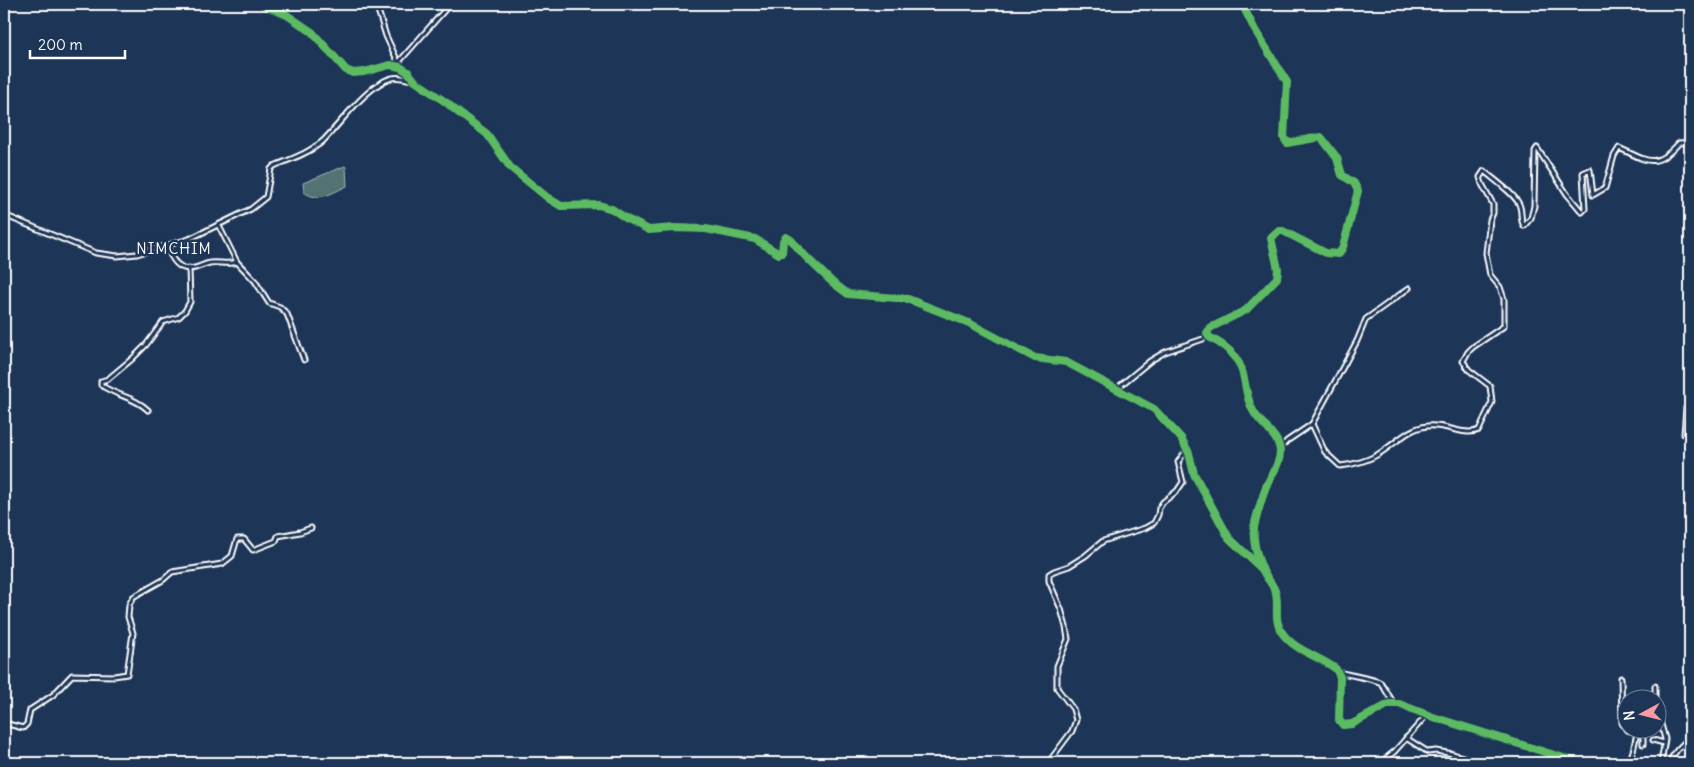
<svg xmlns="http://www.w3.org/2000/svg" width="1694" height="767" font-family="Delius,sans-serif">
<style>
.green{fill:#527272;stroke:#a8b8b8}
.lines{fill:none;stroke-linecap:round;stroke-linejoin:round}
.minor-casing{stroke:#fff;stroke-width:7}
.minor{stroke:#1d3557;stroke-width:3}
.cycleway-casing{stroke:#1d3557;stroke-width:11}
.cycleway{stroke:#5cba63;stroke-width:8}
.labels{text-anchor:middle;stroke-width:5;stroke-linejoin:round;paint-order:stroke}
.quarter-label{font-size:15px;letter-spacing:1px;fill:#fff;stroke:#1d3557}
</style>
<rect width="100%" height="100%" fill="#1d3557"/>
<filter id="ink" filterUnits="userSpaceOnUse"><feTurbulence type="fractalNoise" baseFrequency=".02" numOctaves="2"/><feDisplacementMap in="SourceGraphic" scale="10" xChannelSelector="R" yChannelSelector="G"/><feConvolveMatrix kernelMatrix="1 2 1 2 8 2 1 2 1" color-interpolation-filters="sRGB"/></filter>
<g filter="url(#ink)">
<path class="green" d="M345,166l1,1 1,19c-15,7 -29,17 -43,6l-1,-9z"/>
<g class="lines">
<defs>
<g id="minor">
<path d="M262,4l25,11 25,17 34,38 7,3 11,-1 26,-7 10,2 8,5 7,9 32,22 8,7 32,24 23,33 38,31 13,8 38,-1 13,4 15,10 22,11 25,-2 32,1 49,10 24,15 3,-1 1,-12 3,-4 5,3 15,17 26,25 16,12 60,5 61,24 66,35 31,4 88,47 27,29 8,15 5,21 35,64 33,31"/>
<path d="M376,4l10,32 13,28"/>
<path d="M1242,4l13,26 32,52 -3,56 3,5 34,-6 16,21 5,17 12,8 4,8 -15,56 -4,7 -13,-1 -43,-22h-4l-8,7 7,31 -1,9 -31,32 -36,18 -3,5 2,4c9,5 20,11 26,20 13,17 8,40 20,57 7,11 25,23 25,38 0,13 -9,23 -14,35 -4,11 -8,24 -11,36 -4,14 2,35 8,48 4,8 11,14 13,23 3,14 -3,27 7,40 14,18 36,22 53,35l4,8 -1,43 4,5 9,-1 37,-20h10l34,13 147,46"/>
<path d="M398,63l52,-59"/>
<path d="M4,215l92,38 21,3 20,-2 52,-15 62,-30 15,-12 5,-28 3,-3c17,-7 35,-13 49,-25 17,-17 45,-57 69,-63 7,-2 16,1 23,3"/>
<path d="M219,226l18,36 18,19 14,22 11,4 7,7 17,46"/>
<path d="M167,246c4,13 12,26 28,22 5,-1 9,-4 15,-5 9,-1 19,2 27,-1"/>
<path d="M1116,389l34,-28 15,-9 44,-15"/>
<path d="M148,410c-13,-13 -32,-14 -47,-25v-4l7,-2 24,-20 14,-14 17,-23 16,-5 6,-6 5,-9 -1,-34"/>
<path d="M1312,424l13,28 15,14c13,-1 30,-6 40,-13 15,-9 28,-25 47,-27 17,-3 37,11 52,4l13,-28 -2,-16 -21,-16 -6,-9 5,-9 5,-5 31,-21v-27l-4,-12 -10,-12 -4,-22 4,-33 3,-7v-9l-11,-20 -2,-7 4,-6c9,8 34,25 36,36 2,7 0,13 4,19l7,-8 3,-12 1,-55 2,-3 30,46 15,18 3,-3 -2,-36 7,-3 3,25 12,-7 9,-32 5,-8c29,13 36,22 60,-5l11,-1"/>
<path d="M1684,434l2,-26 4,-3"/>
<path d="M1280,448l7,-7 25,-17 45,-83 9,-22 43,-31"/>
<path d="M1339,672c8,3 37,7 42,11 3,4 9,15 13,20"/>
<path d="M1621,678l1,45 4,6"/>
<path d="M1655,700v-14"/>
<path d="M1656,706l9,33 -4,24"/>
<path d="M4,723l19,5 4,-4 3,-14 23,-15 19,-20 42,1 13,-2 6,-41 -5,-16 1,-12 4,-8 30,-17 9,-8 50,-8 10,-8 5,-17h7l9,11 23,-9 2,-5 22,-4 11,-4"/>
<path d="M1627,730l10,3 -4,18 -4,12"/>
<path d="M1637,733l6,2v9"/>
<path d="M1406,738l22,14 8,-1 17,3 30,9"/>
<path d="M1653,740l11,3"/>
<path d="M1048,763l24,-32 4,-11 -3,-11 -16,-21v-22l11,-27 -2,-12 -5,-18 -12,-28v-7l5,-3 15,-5 16,-10 18,-15 42,-13 9,-5 4,-8 1,-7 4,-6 14,-11 6,-9 -5,-20 6,-8 5,-1"/>
<path d="M1380,763l14,-11 33,-37"/>
<path d="M1559,763v-5"/>
<path d="M1668,763l9,-13 13,-13"/>
</g>
</defs>
<use href="#minor" class="minor-casing"/>
<use href="#minor" class="minor"/>
<defs>
<g id="cycleway">
<path d="M262,4l25,11 25,17 34,38 7,3 11,-1 26,-7 10,2 8,5 7,9 32,22 8,7 32,24 23,33 38,31 13,8 38,-1 13,4 15,10 22,11 25,-2 32,1 49,10 24,15 3,-1 1,-12 3,-4 5,3 15,17 26,25 16,12 60,5 61,24 66,35 31,4 88,47 27,29 8,15 5,21 35,64 33,31"/>
<path d="M1242,4l13,26 32,52 -3,56 3,5 34,-6 16,21 5,17 12,8 4,8 -15,56 -4,7 -13,-1 -43,-22h-4l-8,7 7,31 -1,9 -31,32 -36,18 -3,5 2,4c9,5 20,11 26,20 13,17 8,40 20,57 7,11 25,23 25,38 0,13 -9,23 -14,35 -4,11 -8,24 -11,36 -4,14 2,35 8,48 4,8 11,14 13,23 3,14 -3,27 7,40 14,18 36,22 53,35l4,8 -1,43 4,5 9,-1 37,-20h10l34,13 147,46"/>
</g>
</defs>
<use href="#cycleway" class="cycleway-casing"/>
<use href="#cycleway" class="cycleway"/>
</g>
</g>
<g class="labels">
<g class="quarter-label">
<text x="174" y="254">NIMCHIM</text>
</g>
</g>
<rect width="1694" height="767" fill="none" stroke="#1d3557" stroke-width="20"/>
<rect x="10" y="10" width="1674" height="747" fill="none" stroke="#fff" stroke-width="2" filter="url(#ink)"/>
<g transform="translate(1642 714) rotate(263)"><circle r="24" fill="#1d3557" stroke="#77869a"/>
<path d="M0-4L9 19L0 12L-9 19Z" fill="#ff9aa2"/>
<text y="-8" font-size="14" font-weight="bold" text-anchor="middle" fill="#ffffff">N</text>
</g>
<path d="M30 50v8h95v-8" fill="none" stroke="#ffffff" stroke-width="2.5"/>
<text x="38" y="50" font-size="15" fill="#ffffff" stroke="#1d3557" stroke-width="4" paint-order="stroke">200 m</text>
</svg>
